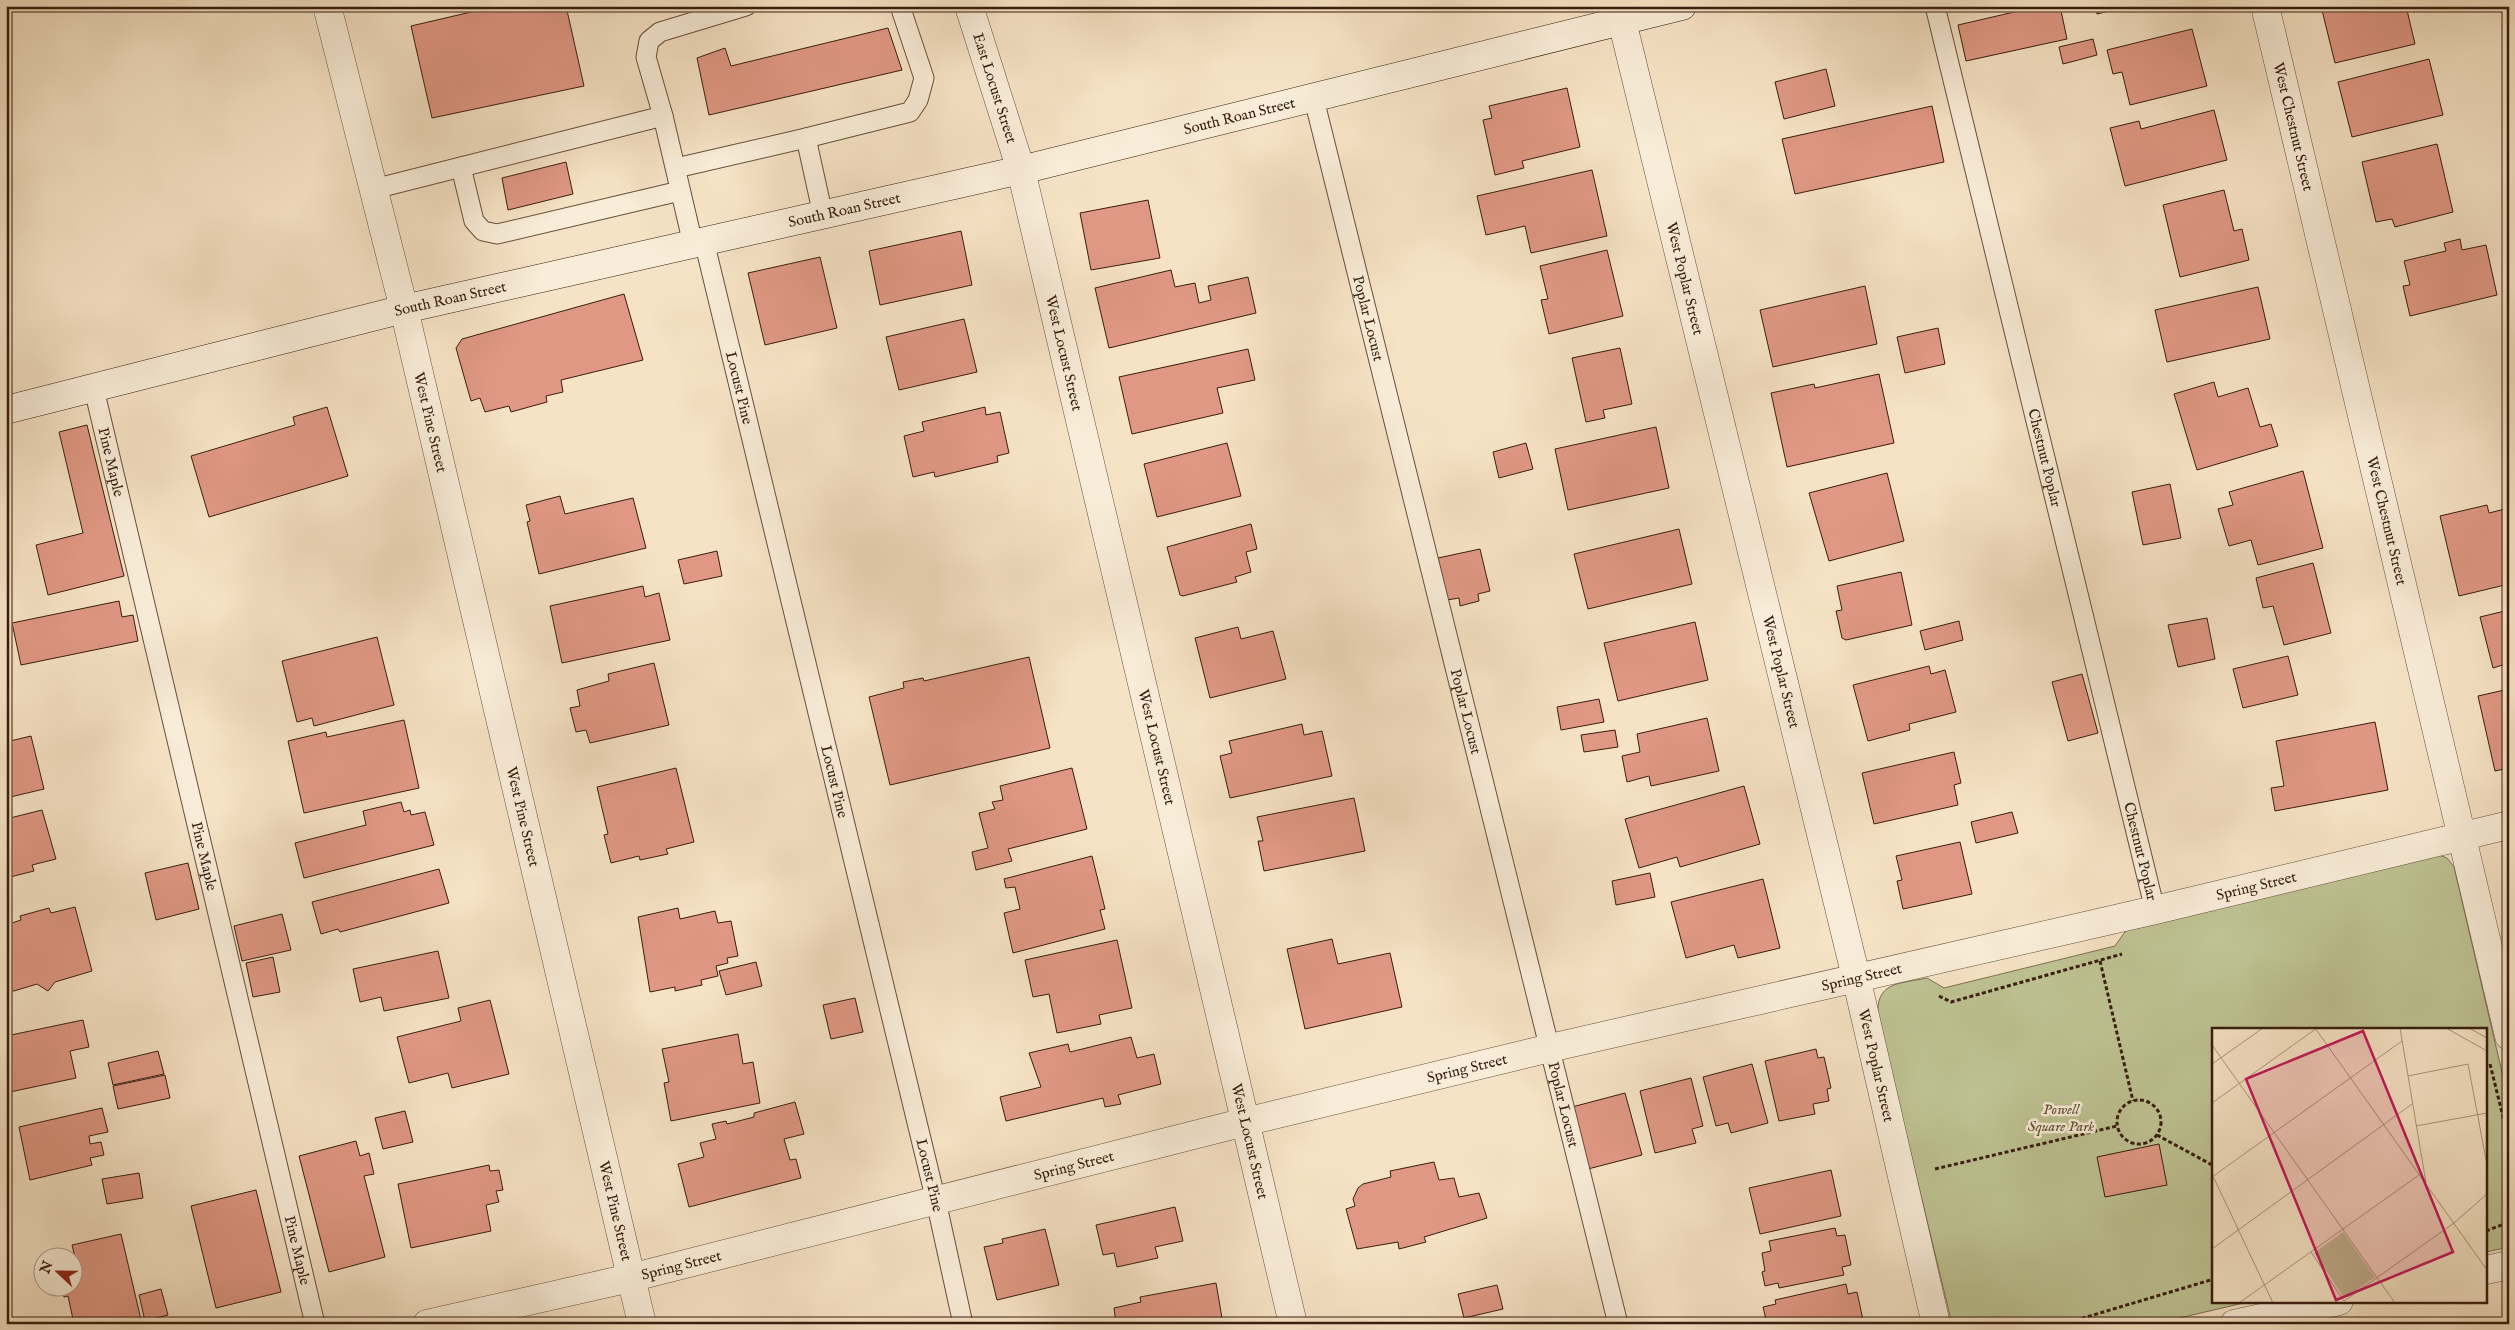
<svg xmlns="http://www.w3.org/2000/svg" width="2515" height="1330" font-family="'IM FELL English',serif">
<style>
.green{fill:#bec393;stroke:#7b7051}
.building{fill:#e09884;stroke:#381d0f}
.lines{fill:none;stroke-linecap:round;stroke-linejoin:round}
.lane-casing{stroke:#684e3c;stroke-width:21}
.street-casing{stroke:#684e3c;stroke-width:29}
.secondary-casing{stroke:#381d0f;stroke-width:29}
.path{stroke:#381d0f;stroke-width:3;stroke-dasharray:4 2.5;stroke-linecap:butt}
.lane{stroke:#f9edd9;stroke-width:19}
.street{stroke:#f9edd9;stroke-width:28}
.secondary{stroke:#f9edd9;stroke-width:28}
.labels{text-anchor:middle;stroke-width:5;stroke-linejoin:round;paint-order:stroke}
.street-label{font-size:15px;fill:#381d0f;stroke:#f9edd9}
.park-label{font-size:15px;font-style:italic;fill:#604f37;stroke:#f9edd9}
.inset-road{fill:none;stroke:#aa947c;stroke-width:1}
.view{fill:#c2185b;fill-opacity:0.15;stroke:#c2185b;stroke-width:2.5}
.inset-edge{fill:none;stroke:#381d0f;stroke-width:2.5}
</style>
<rect width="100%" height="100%" fill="#f6e3c5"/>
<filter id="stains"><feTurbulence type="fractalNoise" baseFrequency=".004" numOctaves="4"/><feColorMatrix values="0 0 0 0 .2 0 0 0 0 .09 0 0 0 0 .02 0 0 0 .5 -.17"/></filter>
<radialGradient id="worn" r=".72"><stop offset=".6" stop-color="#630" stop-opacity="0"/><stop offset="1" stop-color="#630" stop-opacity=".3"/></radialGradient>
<path class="green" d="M2439,855l8,3 7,9 55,235v145l-23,5v-223h-272v272h38l-98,23h-202l-74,-307c-3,-36 22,-33 49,-39l17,10 171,-42 12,-17z"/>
<g class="building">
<path d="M497,6h69l18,80 -152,32 -21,-92z"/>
<path d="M2040,6h20l7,33 -101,22 -8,-36z"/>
<path d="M2095,6h35l-33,8z"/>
<path d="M2321,6h85l9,38 -80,19z"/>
<path d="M888,28l14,42 -193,45 -12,-57 28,-10 6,18z"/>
<path d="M2192,29l15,57 -77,19 -8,-33 -9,2 -6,-24z"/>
<path d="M2093,39l4,16 -34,9 -4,-17z"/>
<path d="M2429,59l14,56 -91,22 -14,-55z"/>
<path d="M1826,69l9,37 -51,13 -9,-37z"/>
<path d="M1567,88l13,59 -58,14 2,7 -29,7 -12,-55 9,-2 -3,-12z"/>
<path d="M1932,106l12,56 -149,32 -13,-55z"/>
<path d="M2214,110l13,50 -102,26 -15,-58 29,-7 2,8z"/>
<path d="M2437,144l16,68 -58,15 -3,-8 -16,3 -14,-60z"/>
<path d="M566,162l7,32 -65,16 -6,-32z"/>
<path d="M1592,170l15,66 -76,17 -6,-27 -39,9 -9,-39z"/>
<path d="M2224,190l10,41 8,-2 7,31 -69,17 -17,-72z"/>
<path d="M1148,200l12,58 -69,12 -11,-57z"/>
<path d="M961,231l11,54 -92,20 -11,-54z"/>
<path d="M2460,239l2,11 24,-5 11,50 -87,21 -7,-30 7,-1 -6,-24 42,-10 -2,-8z"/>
<path d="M1607,250l16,66 -74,18 -8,-34 7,-1 -8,-33z"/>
<path d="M820,257l17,71 -72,17 -17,-72z"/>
<path d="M1171,270l4,17 20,-4 4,20 12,-3 -3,-14 40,-9 8,36 -147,35 -14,-60z"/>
<path d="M1865,286l12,58 -104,23 -13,-57z"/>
<path d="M2258,287l12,52 -103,23 -12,-52z"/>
<path d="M624,294l19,66 -82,20 2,12 -17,4 1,6 -36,10 -2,-6 -24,6 -5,-14 -9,3 -15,-53 6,-9z"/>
<path d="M964,319l13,53 -78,18 -13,-53z"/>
<path d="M1938,328l7,36 -40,9 -8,-36z"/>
<path d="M1620,348l12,56 -29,6 2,8 -19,4 -14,-64z"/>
<path d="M1248,349l7,31 -38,8 6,25 -91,21 -13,-57z"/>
<path d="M1879,374l15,69 -107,24 -16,-74 43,-9 1,4z"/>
<path d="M2214,382l4,15 30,-9 12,39 11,-3 7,22 -81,24 -23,-76z"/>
<path d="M327,407l21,69 -139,41 -18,-61 104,-31 -2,-8z"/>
<path d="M985,407l1,8 14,-3 9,41 -12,3 1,6 -63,15 -1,-5 -21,5 -9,-41 20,-5 -2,-9z"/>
<path d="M87,425l37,151 -76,19 -12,-50 47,-12 -24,-101z"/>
<path d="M1656,427l13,61 -101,22 -13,-61z"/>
<path d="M1227,443l14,53 -84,21 -13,-53z"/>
<path d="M1526,443l7,26 -34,9 -6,-26z"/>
<path d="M2303,471l20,77 -65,17 -7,-25 -22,6 -11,-37 15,-4 -4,-13z"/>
<path d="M1887,473l17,68 -75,20 -20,-68z"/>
<path d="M2170,484l11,54 -38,7 -11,-53z"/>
<path d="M560,496l5,18 68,-16 13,50 -107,26 -12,-52 3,-1 -4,-16z"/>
<path d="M2487,505l2,8 20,-5v76l-50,12 -19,-80z"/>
<path d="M1251,524l6,25 -11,3 5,20 -16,5 2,5 -54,14 -3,-1 -13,-48z"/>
<path d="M1679,529l13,55 -104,25 -14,-55z"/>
<path d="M1480,549l10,42 -12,3 1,7 -19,5 -1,-8 -12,2 -9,-42z"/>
<path d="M717,551l5,25 -38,8 -6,-24z"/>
<path d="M2313,563l18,70 -47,12 -11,-39 -10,2 -7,-30z"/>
<path d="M1901,572l11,53 -66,15 -4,-2 -6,-27 6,-1 -5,-24z"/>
<path d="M643,586l2,11 14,-4 11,47 -108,23 -12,-57z"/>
<path d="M119,601l3,16 11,-2 5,26 -117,24 -9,-42z"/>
<path d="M2509,610v53l-16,5 -13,-51z"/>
<path d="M2207,618l8,41 -37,8 -10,-42z"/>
<path d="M1959,621l4,19 -38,10 -5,-19z"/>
<path d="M1695,622l13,58 -90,21 -14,-58z"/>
<path d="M1238,627l3,12 32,-8 13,48 -76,19 -15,-60z"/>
<path d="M377,637l17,68 -80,21 -2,-8 -15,4 -15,-61z"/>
<path d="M2288,656l10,39 -55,13 -10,-39z"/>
<path d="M1029,657l21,91 -160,37 -21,-88 35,-9 -1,-6 20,-4 1,3z"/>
<path d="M654,663l15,62 -79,18 -4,-13 -10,2 -6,-24 10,-2 -3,-16 32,-9 -1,-7z"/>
<path d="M1929,666l2,8 14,-4 11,42 -47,12 1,6 -42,11 -15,-56z"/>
<path d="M2082,674l16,59 -30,8 -16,-59z"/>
<path d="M2509,689v79l-14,3 -17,-75z"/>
<path d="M1599,699l5,23 -43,8 -4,-23z"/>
<path d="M1707,718l12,53 -68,15 -2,-10 -22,6 -5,-26 18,-4 -3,-18z"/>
<path d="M404,720l15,68 -115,25 -16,-72 38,-9 1,5z"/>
<path d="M2375,722l13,68 -113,21 -4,-23 13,-2 -8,-45z"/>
<path d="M1302,724l2,11 18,-4 10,45 -102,22 -10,-42 12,-3 -3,-12z"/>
<path d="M1615,730l3,17 -34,5 -3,-17z"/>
<path d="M31,736l13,53 -38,9v-56z"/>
<path d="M1954,752l7,31 -7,2 4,20 -84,19 -12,-51z"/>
<path d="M676,768l18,74 -28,7 2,5 -28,6 -1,-4 -28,7 -7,-28 4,-1 -11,-47z"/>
<path d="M1072,768l15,61 -79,20 4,12 -36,9 -4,-18 16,-4 -9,-35 16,-4 -3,-7 11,-2 -3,-14z"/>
<path d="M1744,786l16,58 -80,23 -3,-10 -38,11 -14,-49z"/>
<path d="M1354,798l11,53 -101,20 -6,-30h5l-6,-24z"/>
<path d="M401,802l3,10 6,-2 1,5 14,-3 9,33 -130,33 -9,-35 71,-18 -3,-14z"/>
<path d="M42,810l14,49 -24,6 2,6 -28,7v-65l3,-1 1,6z"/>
<path d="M2012,812l6,21 -42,10 -5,-21z"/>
<path d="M1960,842l12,52 -69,15 -6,-28 5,-1 -6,-24z"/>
<path d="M1092,856l13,53 -5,1 5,19 -92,24 -9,-40 16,-4 -5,-22 -9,1 -2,-9z"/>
<path d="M188,863l11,46 -43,11 -11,-47z"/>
<path d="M439,869l10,34 -109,29 -2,-3 -17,5 -9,-32z"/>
<path d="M1650,873l5,24 -39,8 -4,-24z"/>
<path d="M1763,879l17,69 -42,10 -4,-13 -48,13 -15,-56z"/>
<path d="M75,907l17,64 -37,11 -7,9 -11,-7 -23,7 -8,-2v-64l15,-5 -1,-4 29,-8 2,5z"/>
<path d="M678,908l2,11 35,-8 3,12 13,-2 7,35 -11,2 1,5 -12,3 2,10 -17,4 1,5 -27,6v-4l-25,5 -12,-75z"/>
<path d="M282,914l9,36 -49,11 -8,-35z"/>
<path d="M1332,939l6,25 52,-11 12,54 -97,22 -18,-80z"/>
<path d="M1117,940l15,68 -33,7 2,9 -44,9 -8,-39 -16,3 -8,-37z"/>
<path d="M438,951l11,47 -65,13 -3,-14 -21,5 -7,-33z"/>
<path d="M273,957l7,35 -27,5 -7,-34z"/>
<path d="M756,962l6,24 -36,9 -7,-24z"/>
<path d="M855,998l8,34 -32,7 -8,-34z"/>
<path d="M490,1000l19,74 -57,14 -4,-15 -39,10 -12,-46 64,-16 -3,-13z"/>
<path d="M83,1020l6,27 -19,4 6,27 -66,14 -4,-18v-38z"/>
<path d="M738,1034l5,30 10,-2 7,41 -89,18 -7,-38 5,-1 -7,-33z"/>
<path d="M1131,1037l6,21 17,-4 7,30 -43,11 3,9 -16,3 -2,-9 -97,23 -6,-24 41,-10 -12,-34 39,-9 2,8z"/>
<path d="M1816,1049l2,9 6,-1 7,31 -4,1 2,12 -16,3 2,10 -36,7 -14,-60z"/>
<path d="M158,1051l6,23 -51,11 -5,-22z"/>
<path d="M1752,1064l16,59 -37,10 -3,-10 -12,3 -13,-49z"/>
<path d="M165,1075l5,23 -52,11 -5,-23z"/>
<path d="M1691,1078l12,48 -11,3 4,14 -41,10 -15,-62z"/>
<path d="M1625,1093l17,62 -54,14 -16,-62z"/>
<path d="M795,1102l9,32 -20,5 6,21 6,-1 5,19 -112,29 -11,-43 26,-7 -4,-14 16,-4 -4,-15 14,-3 1,3 27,-7v-4z"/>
<path d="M102,1108l6,24 -19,4 1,8 11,-2 3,13 -14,3 2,7 -62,15 -11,-53z"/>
<path d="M405,1111l8,31 -30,7 -8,-31z"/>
<path d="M356,1141l4,15 9,-3 5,21 -10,2 21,81 -56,15 -30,-116z"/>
<path d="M2159,1144l8,41 -62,12 -8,-40z"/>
<path d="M1434,1162l5,18 15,-2 5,19 20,-4 8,25 -63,19 2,5 -27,7 -1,-7 -41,7 -11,-40 9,-3 -2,-7 5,-11 5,-4 28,-7 -1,-6z"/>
<path d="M489,1165l1,6 9,-1 4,20 -7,1 3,11 -13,3 5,26 -80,17 -13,-64z"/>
<path d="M1831,1170l10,46 -81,18 -11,-46z"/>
<path d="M139,1173l4,25 -36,6 -5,-25z"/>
<path d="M256,1190l25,102 -65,16 -25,-102z"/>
<path d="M1175,1207l8,34 -28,6 3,11 -41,9 -3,-14 -11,2 -7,-30z"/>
<path d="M1835,1228l2,8 8,-1 6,30 -9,2 2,8 -65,13 -1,-5 -13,3 -3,-14 3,-1 -3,-18 9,-2 -2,-10z"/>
<path d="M1045,1229l14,56 -62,15 -13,-53 19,-4 -1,-4z"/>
<path d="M121,1234l21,90h-68l-6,-28 -4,1 -3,-9h11v-16l6,-2 -6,-25z"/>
<path d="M1216,1283l7,41h-107l-2,-16 27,-6 -1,-5z"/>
<path d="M1846,1284l2,10 9,-2 6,28 -9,2 1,2h-88l-4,-17 13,-3 -1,-4z"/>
<path d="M1497,1285l6,24 -39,9 -6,-24z"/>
<path d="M161,1289l7,26 -23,6 -6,-26z"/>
</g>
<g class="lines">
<defs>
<g id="lane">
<path id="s1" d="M1935,6l220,904"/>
<path id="s2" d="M1314,99l304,1225"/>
<path d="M663,116l-17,-59 3,-16 11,-9 86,-26"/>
<path d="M806,138l104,-26 8,-12 6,-22 -24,-72"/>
<path d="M461,167l13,54 9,10 14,3 183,-43"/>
<path d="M676,168l130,-30 17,77"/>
<path d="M374,189l289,-73 30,128"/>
<path id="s3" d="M704,241l232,960 27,123"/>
<path id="s4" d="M94,389l221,935"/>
</g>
<g id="street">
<path id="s5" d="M327,6l77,303 238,1015"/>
<path id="s6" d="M969,6l52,164 272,1154"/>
<path id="s7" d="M2265,6l244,1030"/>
<path id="s8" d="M1622,21l234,956 80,347"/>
<path d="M2486,1270l23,-5"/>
<path id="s9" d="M427,1324l203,-46 615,-156 305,-74 605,-138 354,-85"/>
<path d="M2234,1324l105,-23"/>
</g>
<g id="secondary">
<path id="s10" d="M6,410l398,-101 617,-139 661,-164"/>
</g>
</defs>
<use href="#lane" class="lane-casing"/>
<use href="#street" class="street-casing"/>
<use href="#secondary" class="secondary-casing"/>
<g class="path">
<path d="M2100,961l33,140"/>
<path d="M1939,996l12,6 171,-48"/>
<path d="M2490,1064l19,77"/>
<circle cx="2139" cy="1122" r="22"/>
<path d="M2157,1135l57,31"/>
<path d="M1935,1169l182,-43"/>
<path d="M2486,1231l18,-7 5,-4"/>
<path d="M2063,1324l151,-45"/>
</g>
<use href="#lane" class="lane"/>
<use href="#street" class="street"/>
<use href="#secondary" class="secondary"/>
</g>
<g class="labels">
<g class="street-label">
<text dy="5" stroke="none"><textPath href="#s6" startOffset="86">East Locust Street</textPath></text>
<text dy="5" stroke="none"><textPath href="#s10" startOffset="1268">South Roan Street</textPath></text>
<text dy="5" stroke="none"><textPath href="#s7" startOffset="124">West Chestnut Street</textPath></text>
<text dy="5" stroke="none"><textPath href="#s10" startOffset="862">South Roan Street</textPath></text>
<text dy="5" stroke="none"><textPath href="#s8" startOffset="265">West Poplar Street</textPath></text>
<text dy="5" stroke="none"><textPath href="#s10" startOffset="458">South Roan Street</textPath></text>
<text dy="5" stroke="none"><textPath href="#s2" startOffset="226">Poplar Locust</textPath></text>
<text dy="5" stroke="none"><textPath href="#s6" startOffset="360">West Locust Street</textPath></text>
<text dy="5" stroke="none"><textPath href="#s3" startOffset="151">Locust Pine</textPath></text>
<text dy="5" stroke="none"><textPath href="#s5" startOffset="429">West Pine Street</textPath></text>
<text dy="5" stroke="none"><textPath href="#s1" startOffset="465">Chestnut Poplar</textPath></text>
<text dy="5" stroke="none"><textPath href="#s4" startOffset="75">Pine Maple</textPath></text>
<text dy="5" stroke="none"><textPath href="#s7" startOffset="529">West Chestnut Street</textPath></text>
<text dy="5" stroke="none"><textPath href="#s8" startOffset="670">West Poplar Street</textPath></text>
<text dy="5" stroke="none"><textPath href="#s2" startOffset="631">Poplar Locust</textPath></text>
<text dy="5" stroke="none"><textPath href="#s6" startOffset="765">West Locust Street</textPath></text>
<text dy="5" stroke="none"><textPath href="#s3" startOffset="556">Locust Pine</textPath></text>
<text dy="5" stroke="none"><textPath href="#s5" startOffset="834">West Pine Street</textPath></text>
<text dy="5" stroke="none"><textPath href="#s1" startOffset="870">Chestnut Poplar</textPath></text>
<text dy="5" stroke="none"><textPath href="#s4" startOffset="480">Pine Maple</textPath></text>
<text dy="5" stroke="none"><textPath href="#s9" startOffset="1881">Spring Street</textPath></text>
<text dy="5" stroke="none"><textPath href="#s9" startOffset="1476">Spring Street</textPath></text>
<text dy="5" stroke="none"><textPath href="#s8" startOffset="1075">West Poplar Street</textPath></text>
<text dy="5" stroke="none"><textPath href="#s9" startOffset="1071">Spring Street</textPath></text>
<text dy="5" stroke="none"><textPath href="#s2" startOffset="1036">Poplar Locust</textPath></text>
<text dy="5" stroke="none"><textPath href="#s6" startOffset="1170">West Locust Street</textPath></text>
<text dy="5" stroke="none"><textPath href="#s9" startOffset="666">Spring Street</textPath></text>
<text dy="5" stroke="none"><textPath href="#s3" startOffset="961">Locust Pine</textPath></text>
<text dy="5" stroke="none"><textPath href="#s5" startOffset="1239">West Pine Street</textPath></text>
<text dy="5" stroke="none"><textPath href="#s4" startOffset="885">Pine Maple</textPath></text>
<text dy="5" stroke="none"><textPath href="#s9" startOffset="261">Spring Street</textPath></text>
</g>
<g class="park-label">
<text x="2061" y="1114">Powell<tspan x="2061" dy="17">Square Park</tspan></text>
</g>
</g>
<g transform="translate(2212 1028)">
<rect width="275" height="275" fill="#f6e3c5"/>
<path d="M131,204l32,45 -28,20 -4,-1 -29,-43z" fill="#bec393"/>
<path class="inset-road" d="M103,0l172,242M188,0l26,155M234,0l41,23M257,0l18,10M0,17l183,258M0,36l51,-36M196,48l60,-12 19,101M0,75l105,-75M204,98l71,-13M0,146l61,129M0,149l190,-136M0,221l200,-145M99,224l33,49 110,-78 33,-29M27,275l180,-128"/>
<path class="view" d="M151,3l90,221 -117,48 -90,-221z"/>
<rect width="275" height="275" class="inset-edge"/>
</g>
<rect width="2515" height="1330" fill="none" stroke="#f6e3c5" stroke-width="25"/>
<rect x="8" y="8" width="2500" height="1315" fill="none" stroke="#381d0f" stroke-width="2.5"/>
<rect x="12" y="12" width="2490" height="1305" fill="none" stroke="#381d0f"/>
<g transform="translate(58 1272) rotate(292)"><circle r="24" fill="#f9edd9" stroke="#ac9a88"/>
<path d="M0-4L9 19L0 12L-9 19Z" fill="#8f2418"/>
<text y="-8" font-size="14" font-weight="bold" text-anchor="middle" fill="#381d0f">N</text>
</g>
<rect width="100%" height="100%" filter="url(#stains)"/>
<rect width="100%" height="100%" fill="url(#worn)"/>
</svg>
